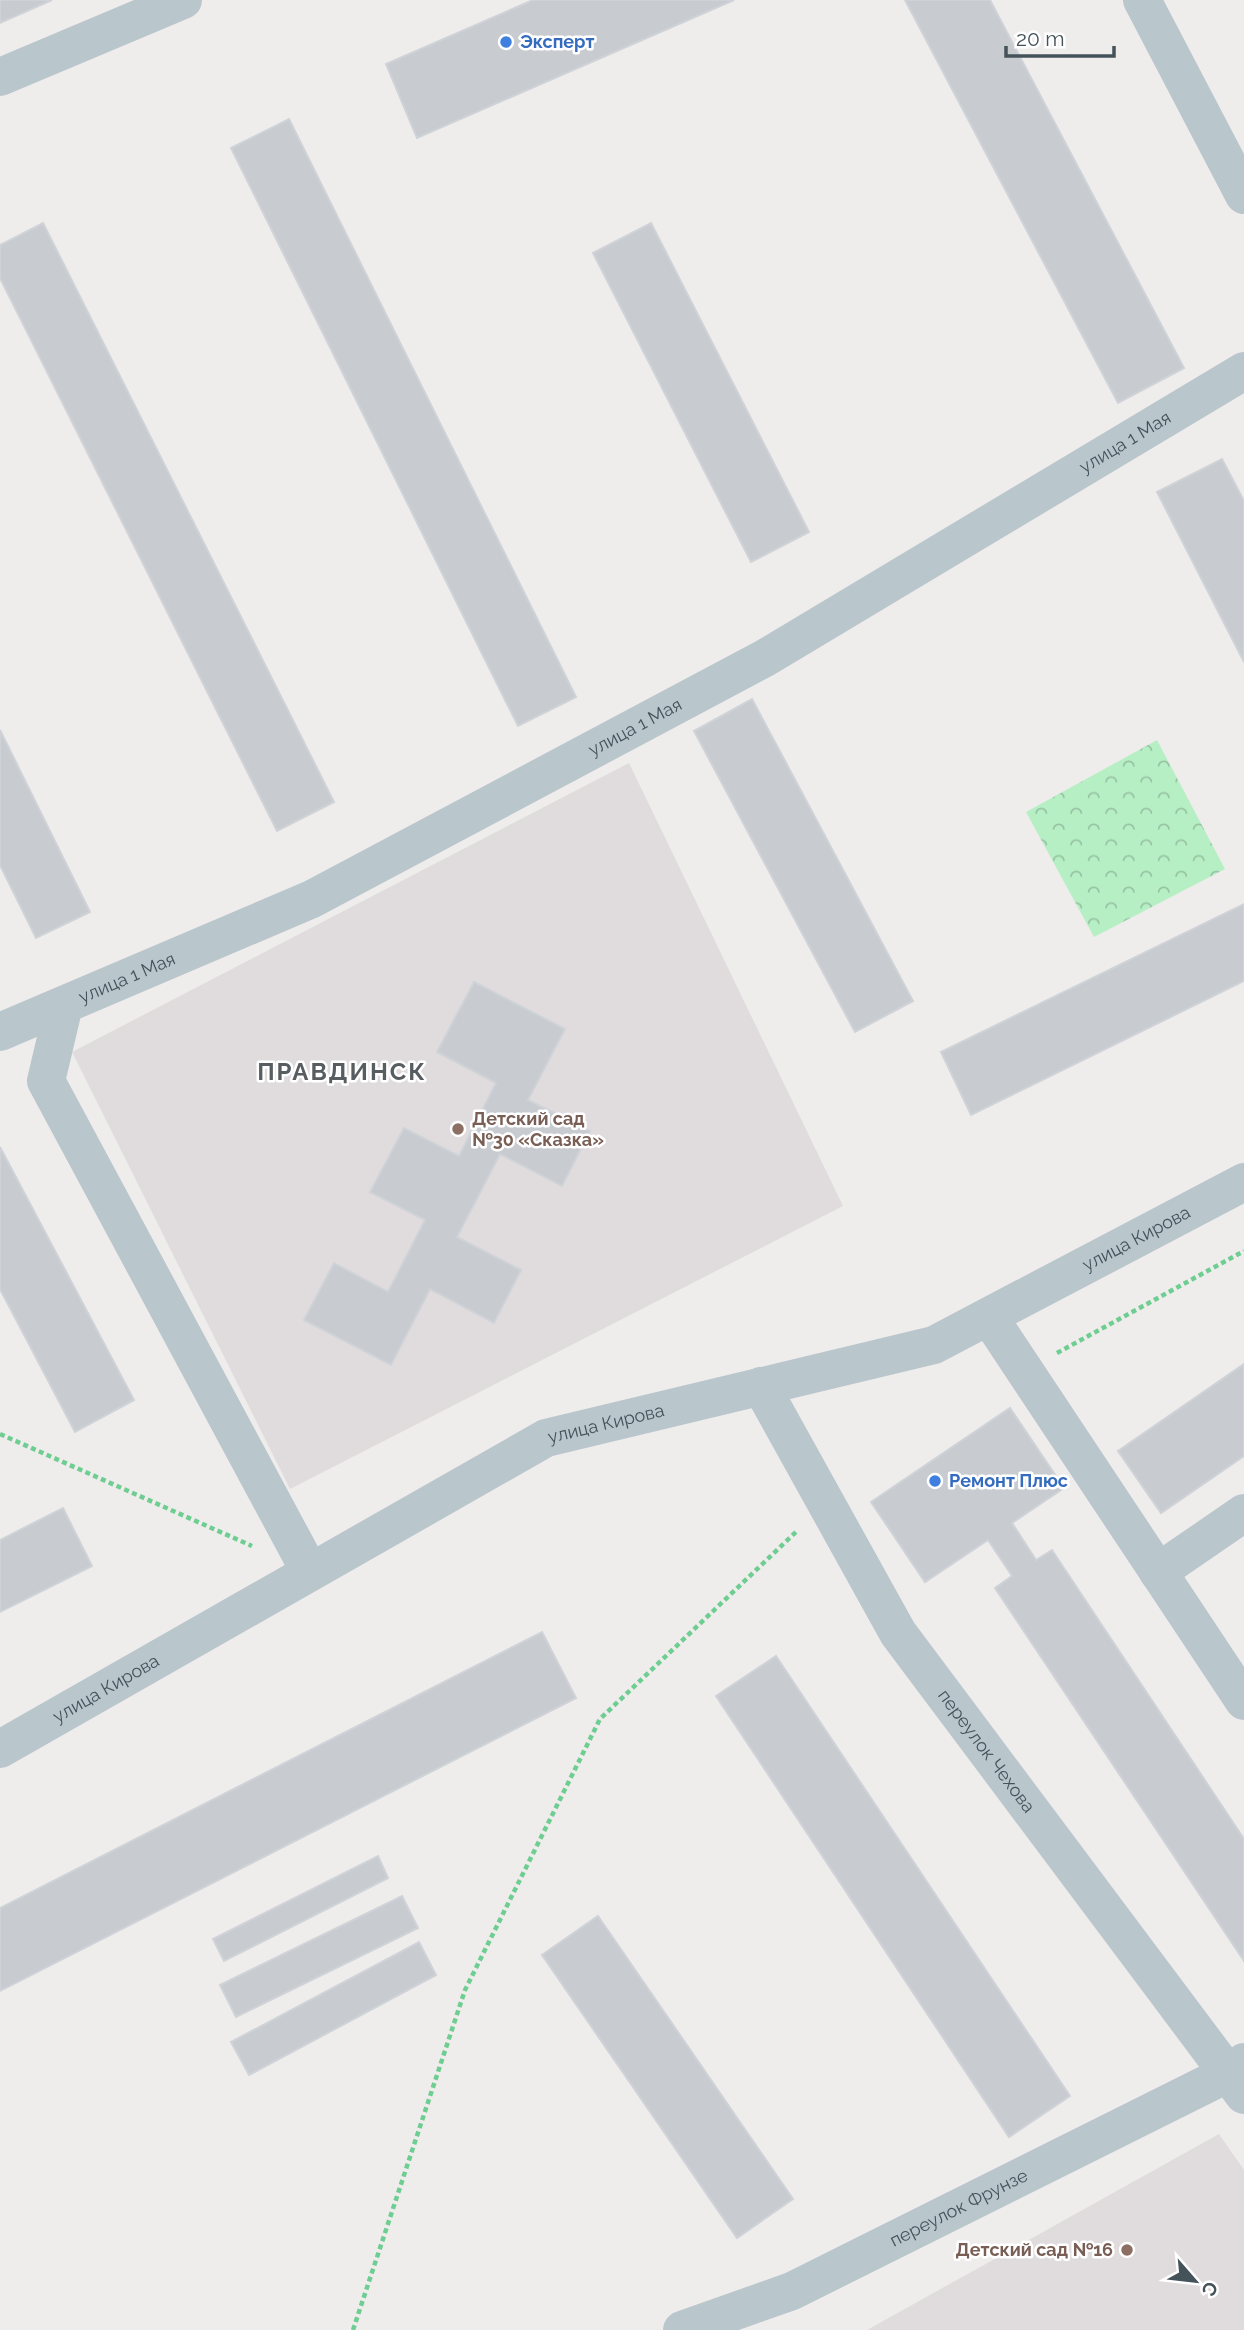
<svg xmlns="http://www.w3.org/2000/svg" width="1244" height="2330" font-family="Raleway,sans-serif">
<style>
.education{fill:#e0dcde}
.park{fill:url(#park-crowns)}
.building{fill:#c8ccd1;stroke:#cfd3d8;stroke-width:2}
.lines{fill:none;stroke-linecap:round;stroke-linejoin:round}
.path{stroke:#6ece91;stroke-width:4.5;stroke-dasharray:5 3.5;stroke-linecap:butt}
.minor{stroke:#b9c6cc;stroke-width:38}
.shop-dot{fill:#3f7fe0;stroke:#fff;stroke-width:2.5}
.education-dot{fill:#8d6e63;stroke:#fff;stroke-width:2.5}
.labels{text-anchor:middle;stroke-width:5;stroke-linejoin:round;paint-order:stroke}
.shop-label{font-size:18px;font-weight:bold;fill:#366cbe;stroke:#fff;text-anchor:start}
.street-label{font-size:18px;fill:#44525a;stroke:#fff}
.education-label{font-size:18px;font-weight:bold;fill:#785e54;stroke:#fff;text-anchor:start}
.district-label{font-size:24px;font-weight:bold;letter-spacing:2px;fill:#585d61;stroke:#fff}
</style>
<defs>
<pattern id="park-crowns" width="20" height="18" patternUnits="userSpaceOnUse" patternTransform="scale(1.75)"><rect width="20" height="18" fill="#b7efc5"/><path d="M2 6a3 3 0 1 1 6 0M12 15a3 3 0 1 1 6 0" fill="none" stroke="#96c4a3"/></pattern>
</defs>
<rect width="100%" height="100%" fill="#efecec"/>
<g class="education">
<path d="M629,763l214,443 -553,283 -218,-437z"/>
<path d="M1219,2134l25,36v160h-377z"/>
</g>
<path class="park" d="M1157,740l68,129 -131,68 -68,-125z"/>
<g class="building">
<path d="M0,0h52l-52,23z"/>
<path d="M533,0h201l-317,138 -31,-74z"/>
<path d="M905,0h85l194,368 -66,35z"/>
<path d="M289,119l287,578 -58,29 -287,-578z"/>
<path d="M43,223l291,579 -57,29 -277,-553v-33z"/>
<path d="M651,223l158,309 -58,30 -158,-309z"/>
<path d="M1222,459l22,42v161l-87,-170z"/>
<path d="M752,699l161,302 -58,31 -161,-301z"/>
<path d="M0,730l90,182 -54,26 -36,-73z"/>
<path d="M1244,904v77l-273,134 -30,-63z"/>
<path d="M474,982l91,47 -37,71 62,31 -28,55 -62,-32 -43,83 64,33 -27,53 -64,-34 -39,76 -87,-45 30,-57 54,29 37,-72 -55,-28 34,-64 55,28 37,-73 -59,-31z"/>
<path d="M0,1147l134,253 -59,32 -75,-143z"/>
<path d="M1244,1364v92l-83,57 -43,-62z"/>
<path d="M1010,1408l54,80 -52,35 24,37 16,-10 192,289v122l-249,-373 17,-12 -24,-36 -63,42 -54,-80z"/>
<path d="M63,1508l29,58 -92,46v-72z"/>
<path d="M542,1632l34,66 -576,293v-83z"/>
<path d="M776,1656l294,440 -61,41 -293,-441z"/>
<path d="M378,1856l10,22 -164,83 -11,-22z"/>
<path d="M402,1896l16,32 -182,89 -16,-32z"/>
<path d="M598,1916l195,283 -56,39 -195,-283z"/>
<path d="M419,1942l17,33 -187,100 -18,-33z"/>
</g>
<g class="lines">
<g class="path">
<path d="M1057,1353l187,-102"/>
<path d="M0,1434l252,112"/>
<path d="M353,2330l112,-340 135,-271 198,-189"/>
</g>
<g class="minor">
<path d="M1142,0l102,195"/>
<path d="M0,77l183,-77"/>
<path d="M64,1005l-18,76 264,491"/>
<path id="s1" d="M0,1032l312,-133 453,-241 479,-287"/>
<path d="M989,1317l255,384"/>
<path id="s2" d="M761,1386l137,247 346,462"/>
<path d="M1158,1572l86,-59"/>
<path id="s3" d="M0,1749l546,-311 388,-93 310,-163"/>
<path id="s4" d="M682,2330l110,-39 437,-218 15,-11"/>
</g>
</g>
<g class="shop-dot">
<circle cx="506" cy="42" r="7"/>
<circle cx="935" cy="1481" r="7"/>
</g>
<g class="education-dot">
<circle cx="458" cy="1129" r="7"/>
<circle cx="1127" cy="2250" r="7"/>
</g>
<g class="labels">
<g class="shop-label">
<text x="520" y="48">Эксперт</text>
<text x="949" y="1487">Ремонт Плюс</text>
</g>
<g class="street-label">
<text dy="6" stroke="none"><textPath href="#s1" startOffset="1272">улица 1 Мая</textPath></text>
<text dy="6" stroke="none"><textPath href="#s1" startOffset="705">улица 1 Мая</textPath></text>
<text dy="6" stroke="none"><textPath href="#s1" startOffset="138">улица 1 Мая</textPath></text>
<text dy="6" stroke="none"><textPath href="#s3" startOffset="1256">улица Кирова</textPath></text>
<text dy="6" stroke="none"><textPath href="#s3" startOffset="690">улица Кирова</textPath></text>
<text dy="6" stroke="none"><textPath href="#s3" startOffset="122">улица Кирова</textPath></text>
<text dy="6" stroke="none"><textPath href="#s2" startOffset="430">переулок Чехова</textPath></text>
<text dy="6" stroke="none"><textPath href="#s4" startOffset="303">переулок Фрунзе</textPath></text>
</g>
<g class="education-label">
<text x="472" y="1125">Детский сад<tspan x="472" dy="21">№30 «Сказка»</tspan></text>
<text x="1113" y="2256" text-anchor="end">Детский сад №16</text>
</g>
<g class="district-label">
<text x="342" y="1080">ПРАВДИНСК</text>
</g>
</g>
<g transform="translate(1195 2281) rotate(118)" stroke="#ffffff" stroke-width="5" paint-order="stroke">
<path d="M0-5L12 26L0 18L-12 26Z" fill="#44525a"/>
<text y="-10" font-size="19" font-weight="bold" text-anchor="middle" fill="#44525a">С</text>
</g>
<path d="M1006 46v10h108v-10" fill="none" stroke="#44525a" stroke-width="3.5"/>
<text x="1016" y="46" font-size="21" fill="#44525a" stroke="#ffffff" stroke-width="5" paint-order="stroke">20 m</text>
</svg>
